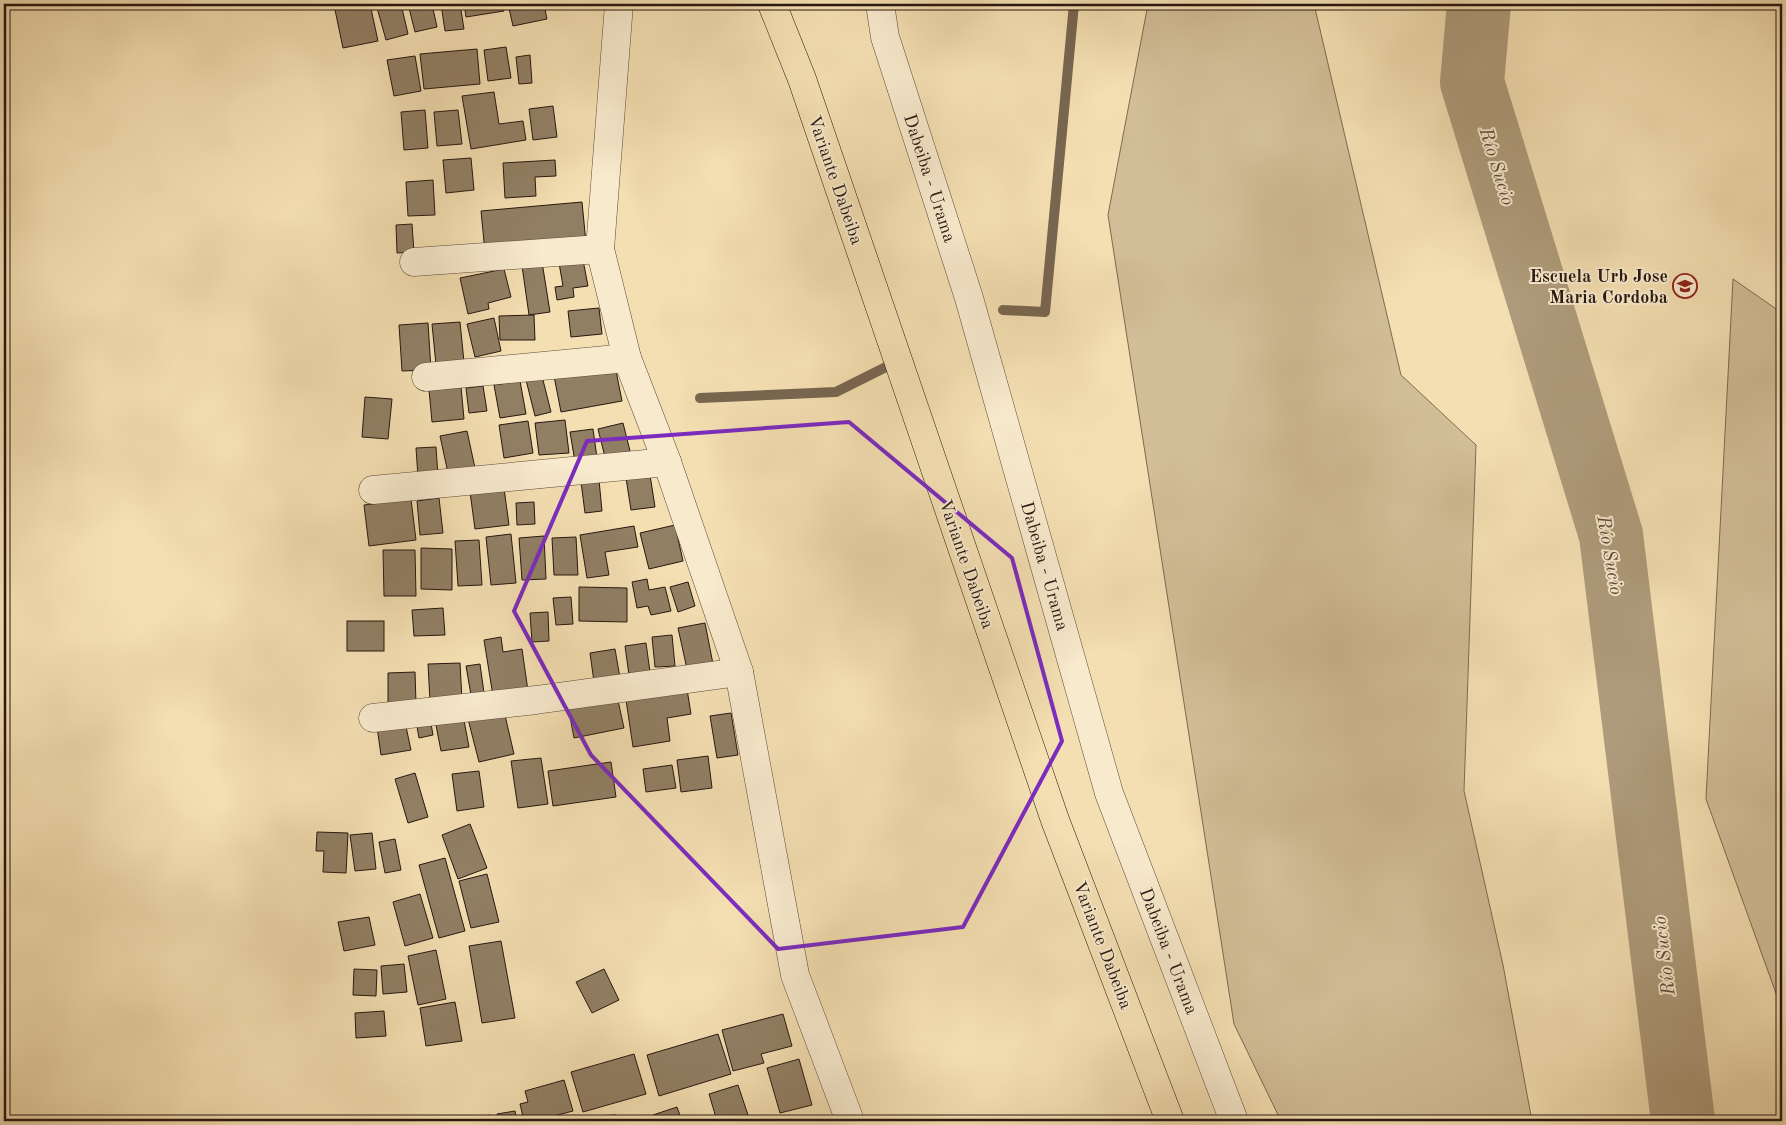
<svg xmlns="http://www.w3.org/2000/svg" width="1786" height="1125" font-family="'Old Standard TT',serif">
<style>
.green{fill:#d1bd96;stroke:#7c6a53}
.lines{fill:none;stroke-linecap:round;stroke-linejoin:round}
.stream{stroke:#786650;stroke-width:10}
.river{stroke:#ae9b7b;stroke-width:64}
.building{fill:#917f64;stroke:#261610}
.minor-casing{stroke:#5a4838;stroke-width:29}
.highway-casing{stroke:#261610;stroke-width:29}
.minor{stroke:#f8eacd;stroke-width:28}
.highway{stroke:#f4dfb2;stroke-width:28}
.marked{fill:none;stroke:#7b2cbf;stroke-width:4;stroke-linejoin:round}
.labels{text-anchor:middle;stroke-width:4;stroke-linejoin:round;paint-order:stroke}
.street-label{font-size:18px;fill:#261610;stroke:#f8eacd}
.poi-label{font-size:18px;font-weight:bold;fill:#261610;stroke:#f8eacd;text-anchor:end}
.water-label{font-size:19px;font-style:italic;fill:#5c4b3b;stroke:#f8eacd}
</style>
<rect width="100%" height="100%" fill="#f4dfb2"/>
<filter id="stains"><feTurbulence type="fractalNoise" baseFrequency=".004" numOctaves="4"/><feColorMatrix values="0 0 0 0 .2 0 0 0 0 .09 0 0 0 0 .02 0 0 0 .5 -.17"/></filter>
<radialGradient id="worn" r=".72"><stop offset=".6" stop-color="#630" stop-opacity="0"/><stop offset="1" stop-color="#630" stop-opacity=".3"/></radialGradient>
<g class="green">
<path d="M1148,4h166l87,371 75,70 -12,346 39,174 29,156h-251l-47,-97 -126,-809z"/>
<path d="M1733,279l49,34v697l-76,-211z"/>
</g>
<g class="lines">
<g class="stream">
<path d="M1003,310l42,2 29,-308"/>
<path d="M700,398l136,-6 50,-25"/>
</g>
<path class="river" d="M1479,4l-7,78 139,453 72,586"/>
</g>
<g class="building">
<path d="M339,4h31l8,37 -35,7 -9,-43z"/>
<path d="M376,4h25l7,30 -22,6z"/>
<path d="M408,4h24l5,23 -22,5z"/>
<path d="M441,4h19l4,25 -19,2z"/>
<path d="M464,4h39l1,7 -38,6z"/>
<path d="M508,4h36l3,15 -34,7z"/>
<path d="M506,47l5,31 -23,3 -4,-31z"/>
<path d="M477,49l3,35 -56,5 -4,-35z"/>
<path d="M530,55l2,28 -13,1 -3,-27z"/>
<path d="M415,56l6,35 -27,5 -7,-36z"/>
<path d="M494,92l5,32 24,-3 3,19 -55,9 -9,-53z"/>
<path d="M553,106l4,31 -24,3 -4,-31z"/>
<path d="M425,110l3,38 -24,2 -3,-38z"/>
<path d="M458,110l4,34 -25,2 -3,-34z"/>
<path d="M471,158l3,32 -28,3 -3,-33z"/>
<path d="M555,160l1,16 -21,1 1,19 -31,2 -2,-35z"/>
<path d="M433,180l2,35 -27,1 -2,-34z"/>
<path d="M582,202l4,41 -101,9 -4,-41z"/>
<path d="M412,224l2,28 -17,1 -1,-28z"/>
<path d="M583,260l5,26 -15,2 1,9 -17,3 -2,-13 8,-1 -4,-23z"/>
<path d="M542,262l8,50 -21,3 -7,-49z"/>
<path d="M504,269l7,28 -23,6 1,6 -21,5 -8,-36z"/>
<path d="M599,308l3,26 -31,3 -3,-26z"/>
<path d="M534,315l1,25h-35l-1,-24z"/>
<path d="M494,318l7,33 -26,6 -8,-33z"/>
<path d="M460,322l4,40 -28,3 -4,-41z"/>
<path d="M428,323l3,47 -29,1 -3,-46z"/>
<path d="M615,366l7,35 -61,11 -7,-36z"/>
<path d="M542,376l9,36 -16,4 -9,-36z"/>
<path d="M520,381l6,33 -26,4 -6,-33z"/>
<path d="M483,386l4,25 -18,2 -3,-25z"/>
<path d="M461,387l3,32 -32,3 -3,-32z"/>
<path d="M365,397l27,2 -4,40 -26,-2z"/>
<path d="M565,420l4,33 -30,2 -4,-32z"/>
<path d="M528,421l5,32 -29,5 -5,-33z"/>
<path d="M623,423l7,28 -25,6 -7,-28z"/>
<path d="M593,429l4,29 -22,4 -5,-30z"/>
<path d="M467,431l8,37 -27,5 -8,-37z"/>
<path d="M436,447l2,29 -20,1 -2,-29z"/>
<path d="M650,475l5,32 -24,3 -5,-32z"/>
<path d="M599,480l3,31 -17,2 -4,-31z"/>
<path d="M504,488l5,37 -34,4 -5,-37z"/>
<path d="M439,498l4,35 -23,2 -3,-34z"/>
<path d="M411,499l5,41 -47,6 -5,-41z"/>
<path d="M534,502l1,22 -18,1 -1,-22z"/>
<path d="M675,525l8,36 -34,8 -9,-36z"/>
<path d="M634,526l4,21 -33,5 4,23 -22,3 -7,-43z"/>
<path d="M511,534l5,49 -25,2 -5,-48z"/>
<path d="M544,536l2,43 -24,1 -3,-42z"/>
<path d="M576,537l2,38h-24l-2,-37z"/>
<path d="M479,540l3,45 -24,1 -3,-45z"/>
<path d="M421,548l31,1v41l-31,-1z"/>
<path d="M383,550h32l1,46h-32z"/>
<path d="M647,579l2,11 16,-3 6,24 -20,4 -3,-9 -11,2 -5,-26z"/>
<path d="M688,582l7,24 -17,6 -8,-25z"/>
<path d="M579,587l48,1v34l-48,-1z"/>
<path d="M571,597l2,27 -17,1 -3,-27z"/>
<path d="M443,608l2,27 -31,1 -2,-26z"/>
<path d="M548,612l1,29 -17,1 -2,-29z"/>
<rect x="347" y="621" width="37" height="30"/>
<path d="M705,623l8,41 -26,5 -9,-41z"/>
<path d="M672,635l3,31 -20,1 -3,-30z"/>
<path d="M501,637l2,15 19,-3 6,42 -35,5 -9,-56z"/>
<path d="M646,643l4,29 -21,3 -4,-29z"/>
<path d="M615,649l5,29 -26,4 -4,-29z"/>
<path d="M460,663l2,37 -32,1 -2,-37z"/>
<path d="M480,664l4,29 -13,2 -5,-29z"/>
<path d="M415,672l1,31 -28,1v-31z"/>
<path d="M686,683l5,31 -24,4 3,23 -37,6 -8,-54z"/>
<path d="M617,696l7,32 -50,10 -6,-32z"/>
<path d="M504,711l10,43 -35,8 -11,-43z"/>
<path d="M731,713l7,42 -21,3 -7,-42z"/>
<path d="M463,715l6,32 -28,4 -6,-31z"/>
<path d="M430,718l3,17 -14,3 -3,-17z"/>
<path d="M405,722l6,28 -30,5 -4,-28z"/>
<path d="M708,756l4,32 -31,4 -4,-32z"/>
<path d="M541,758l7,46 -30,4 -7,-47z"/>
<path d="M611,762l5,35 -63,9 -5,-35z"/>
<path d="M672,765l4,23 -30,4 -3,-23z"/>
<path d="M479,771l5,36 -27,4 -5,-37z"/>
<path d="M415,773l13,44 -20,6 -13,-44z"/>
<path d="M470,824l17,44 -29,11 -16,-44z"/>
<path d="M317,832l31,1 -2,40 -23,-1 1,-21h-8z"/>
<path d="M372,833l4,36 -21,2 -5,-36z"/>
<path d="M395,839l6,31 -16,3 -6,-31z"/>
<path d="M445,858l20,73 -26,7 -20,-73z"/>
<path d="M487,874l12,48 -28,6 -12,-47z"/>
<path d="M420,894l13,44 -28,8 -12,-44z"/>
<path d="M369,917l6,28 -31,6 -6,-29z"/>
<path d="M501,941l14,77 -33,5 -13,-77z"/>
<path d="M436,950l10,49 -28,6 -10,-49z"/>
<path d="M404,964l3,28 -24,2 -2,-28z"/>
<path d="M354,969l23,1 -1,26 -23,-1z"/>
<path d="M604,969l15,31 -27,13 -16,-31z"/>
<path d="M455,1002l7,39 -36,5 -6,-38z"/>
<path d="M384,1011l2,25 -30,2 -1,-25z"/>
<path d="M783,1014l9,32 -31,8 3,9 -31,8 -11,-41z"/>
<path d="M718,1034l13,40 -72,22 -12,-41z"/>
<path d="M634,1054l12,40 -63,18 -12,-40z"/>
<path d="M799,1059l13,46 -32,8 -13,-45z"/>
<path d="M564,1080l9,31 -38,10h-11l-4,-17 8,-2 -3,-11z"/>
<path d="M738,1085l12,36h-33l-8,-27z"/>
<path d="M677,1107l5,14h-27l-2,-6z"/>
<path d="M515,1111l2,10h-19l-1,-7z"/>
<path d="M490,1115l1,6h-34z"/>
<path d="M616,1115v6h-26v-5z"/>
<path d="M643,1115l2,6h-21z"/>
</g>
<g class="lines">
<defs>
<g id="minor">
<path d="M619,4l-19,245 27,109 40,104 72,210 56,303 55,146"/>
<path d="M880,4l5,33 84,261 140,495 125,328"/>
<path d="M414,262l186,-13"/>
<path d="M426,377l201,-19"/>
<path d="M373,490l294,-28"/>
<path d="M373,718l163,-18 203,-28"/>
</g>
<path id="highway" d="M772,4l30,75 253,741 115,301"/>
</defs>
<use href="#minor" class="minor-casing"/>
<use href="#highway" class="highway-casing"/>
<use href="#minor" class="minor"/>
<use href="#highway" class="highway"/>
</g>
<path class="marked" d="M849,422l163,136 50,183 -99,186 -185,22 -187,-194 -77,-144 73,-170z"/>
<defs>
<symbol id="school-ring" viewBox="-11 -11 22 22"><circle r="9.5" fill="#f8eacd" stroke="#8f2418" stroke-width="1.5"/><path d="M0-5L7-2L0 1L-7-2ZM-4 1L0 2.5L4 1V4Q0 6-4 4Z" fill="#8f2418"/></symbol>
</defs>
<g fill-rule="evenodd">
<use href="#school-ring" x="1671" y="272" width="28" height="28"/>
</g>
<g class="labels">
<g class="street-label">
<text transform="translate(930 178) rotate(72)" y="6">Dabeiba - Urama</text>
<text transform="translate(836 180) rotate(71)" y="6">Variante Dabeiba</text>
<text transform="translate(967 564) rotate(71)" y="6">Variante Dabeiba</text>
<text transform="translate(1045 566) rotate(74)" y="6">Dabeiba - Urama</text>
<text transform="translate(1103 945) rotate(69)" y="6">Variante Dabeiba</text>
<text transform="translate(1169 951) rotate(69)" y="6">Dabeiba - Urama</text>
</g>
<g class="poi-label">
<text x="1668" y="282">Escuela Urb Jose<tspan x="1668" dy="21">Maria Cordoba</tspan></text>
</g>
<g class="water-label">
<text transform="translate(1498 166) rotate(73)" y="7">Río Sucio</text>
<text transform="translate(1611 555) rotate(80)" y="7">Río Sucio</text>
<text transform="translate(1663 956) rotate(-97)" y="7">Río Sucio</text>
</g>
</g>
<rect width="1786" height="1125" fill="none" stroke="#f4dfb2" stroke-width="20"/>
<rect x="5" y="5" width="1776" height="1115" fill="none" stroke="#261610" stroke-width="2.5"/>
<rect x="10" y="10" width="1766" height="1105" fill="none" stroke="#261610"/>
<rect width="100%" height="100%" filter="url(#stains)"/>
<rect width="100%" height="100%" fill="url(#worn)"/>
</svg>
